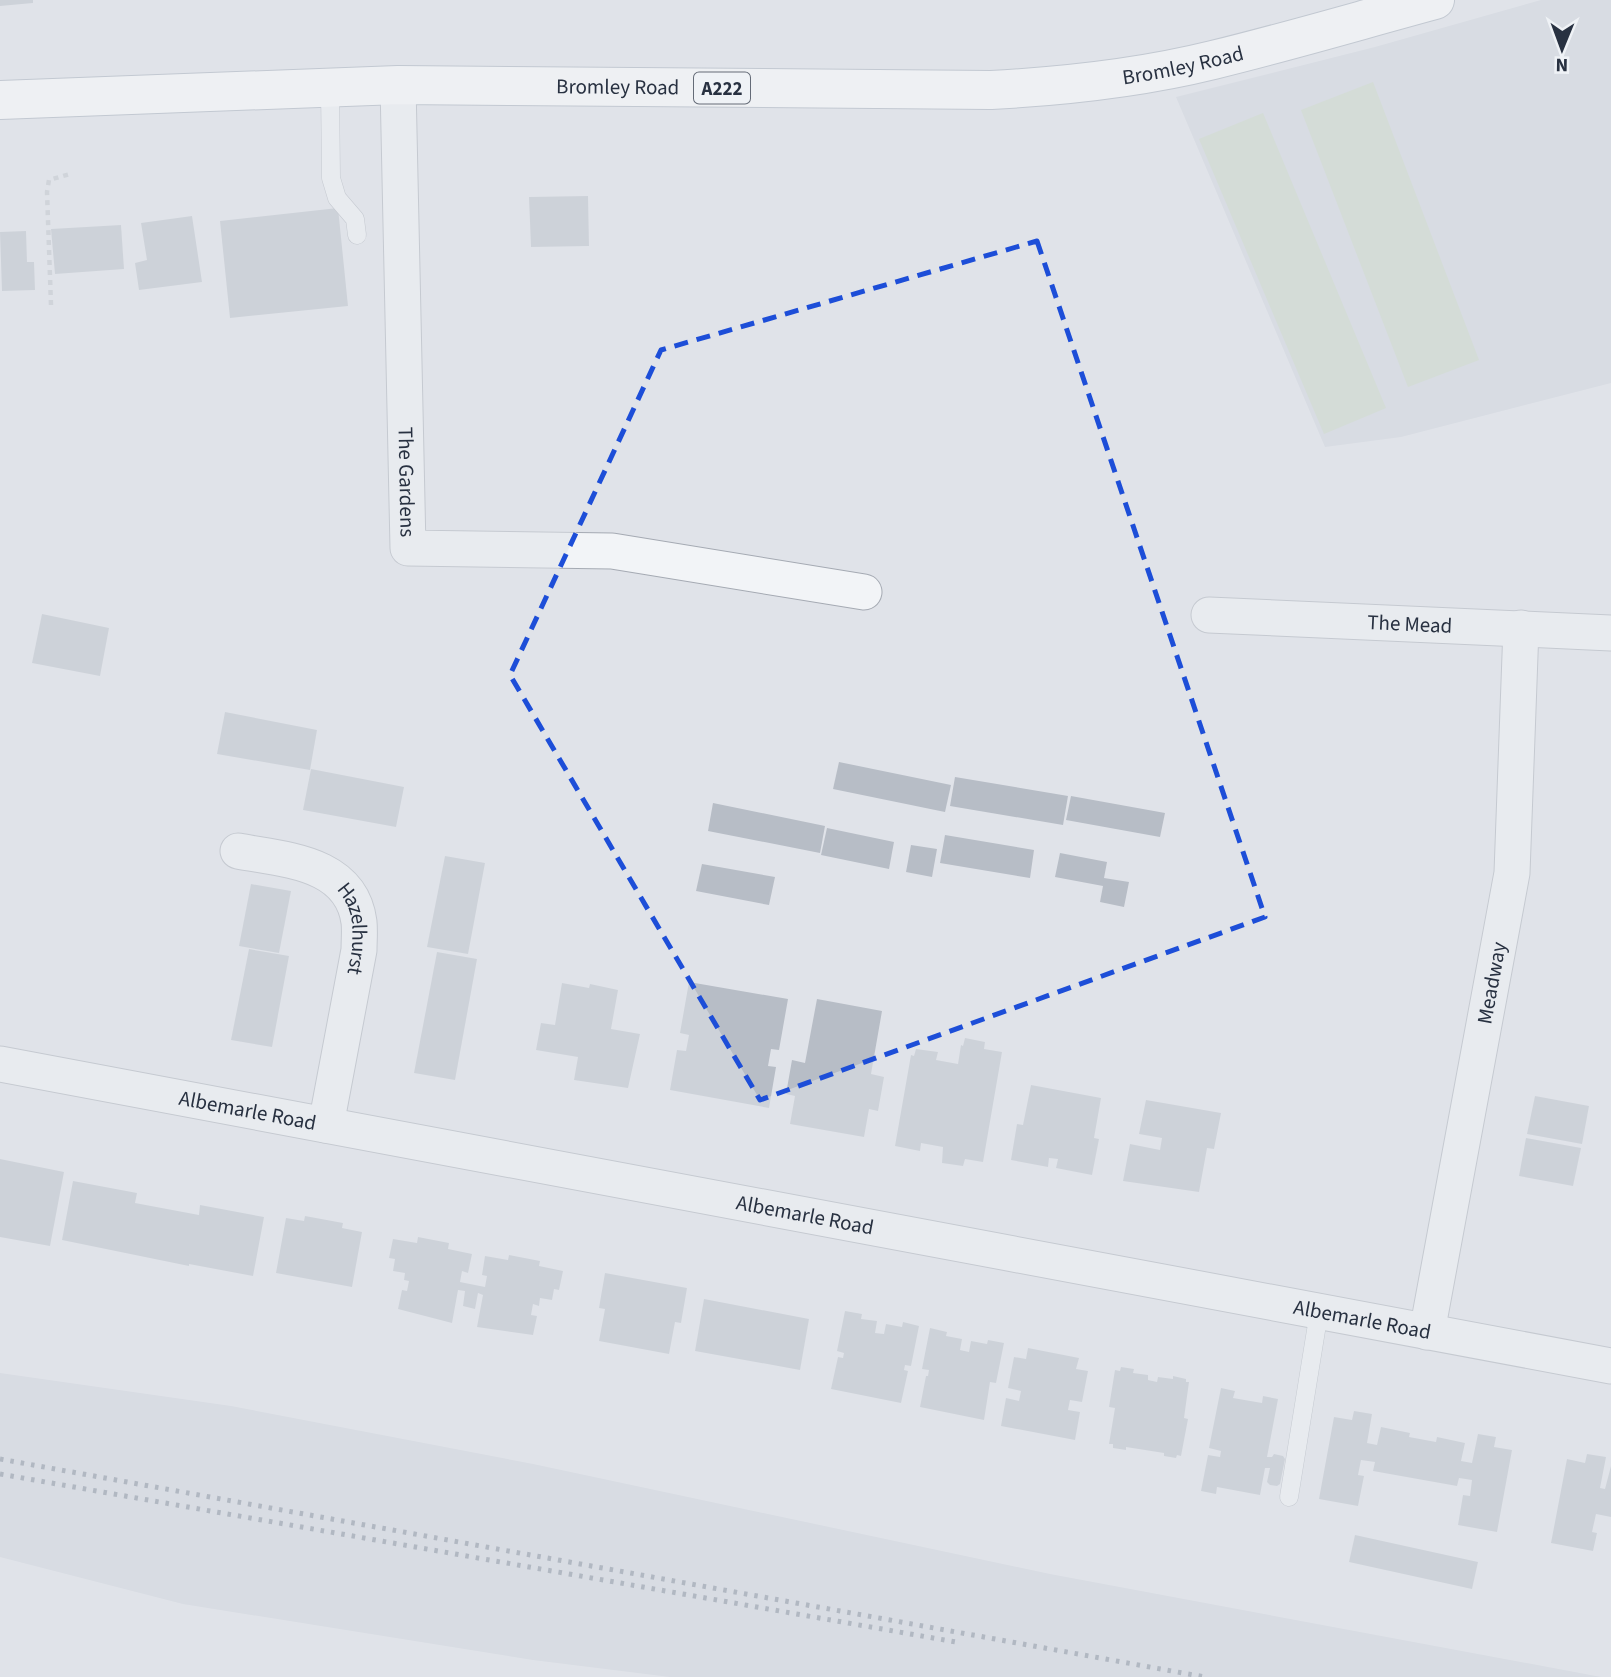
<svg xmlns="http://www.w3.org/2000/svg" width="1611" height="1677" font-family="'Source Sans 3',sans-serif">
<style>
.built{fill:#ced2db}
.green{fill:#c5d3c0}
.building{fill:#b7bdc6}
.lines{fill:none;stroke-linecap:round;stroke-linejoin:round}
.lane-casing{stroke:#a5aab3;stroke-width:19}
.street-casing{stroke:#a5aab3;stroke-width:37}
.primary-casing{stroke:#9fa8b5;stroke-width:40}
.path{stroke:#bdc1c8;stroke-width:4.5;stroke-dasharray:5 5;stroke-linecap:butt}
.lane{stroke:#f2f4f7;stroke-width:18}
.street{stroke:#f2f4f7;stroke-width:35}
.primary{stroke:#fff;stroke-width:38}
.rail{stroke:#798393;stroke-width:5;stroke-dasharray:3.5 7;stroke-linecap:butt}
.marked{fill:none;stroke:#1d4ed8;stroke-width:5;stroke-dasharray:14 9;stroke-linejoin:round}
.labels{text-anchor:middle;stroke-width:5;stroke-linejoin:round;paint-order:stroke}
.shield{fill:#eff2f6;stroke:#646b77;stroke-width:2}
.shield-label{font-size:19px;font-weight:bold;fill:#283141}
.street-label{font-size:21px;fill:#283141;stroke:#eff2f6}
</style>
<rect width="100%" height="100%" fill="#e0e3e9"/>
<g class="built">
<path d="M1541,0h70v383l-210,54 -76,10 -149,-350 199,-50z"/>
<path d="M0,1373l231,33 302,58 517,110 551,103h-931l-137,-17 -350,-56 -183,-47z"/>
</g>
<g class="green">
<path d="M1373,82l106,278 -71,27 -107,-277z"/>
<path d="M1263,113l123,295 -62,26 -125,-295z"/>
</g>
<g class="building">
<path d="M0,0h33v3l-33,3z"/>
<path d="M588,196l1,50 -58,1 -2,-50z"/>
<path d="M338,208l10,98 -118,12 -10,-97z"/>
<path d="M192,216l10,66 -63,8 -4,-27 12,-3 -6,-37z"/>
<path d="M121,225l3,44 -69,5 -4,-45z"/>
<path d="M26,231l1,31h7l1,28 -33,1 -2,-59z"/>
<path d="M42,614l67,14 -9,48 -68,-13z"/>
<path d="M225,712l92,18 -7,40 -93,-16z"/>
<path d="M839,762l112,23 -6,27 -112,-23z"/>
<path d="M311,769l93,18 -8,40 -93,-17z"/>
<path d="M955,777l113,19 -5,29 -113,-19z"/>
<path d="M1071,796l94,17 -5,24 -94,-17z"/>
<path d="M713,803l112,23 -5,27 -112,-22z"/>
<path d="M827,828l67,14 -5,27 -68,-14z"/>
<path d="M945,835l89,15 -4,28 -90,-15z"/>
<path d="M911,845l26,4 -5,28 -26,-5z"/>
<path d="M1060,853l47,9 -3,16 25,4 -5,25 -24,-5 3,-16 -48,-9z"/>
<path d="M445,856l40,7 -17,91 -41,-7z"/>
<path d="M702,864l73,13 -6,28 -73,-14z"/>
<path d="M251,884l40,7 -12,62 -40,-7z"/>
<path d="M249,949l40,7 -17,91 -41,-7z"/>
<path d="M437,952l40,7 -22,121 -41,-7z"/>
<path d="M689,982l99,17 -9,51 -8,-1 -3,17 8,1 -7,41 -99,-18 7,-40 9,1 3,-16 -9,-2z"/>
<path d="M562,983l27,5 1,-4 28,6 -7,39 29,5 -12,54 -54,-8 4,-23 -42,-7 5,-27 14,2z"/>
<path d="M817,999l65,12 -11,63 13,3 -6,34 -9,-2 -5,28 -74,-13 5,-28 -9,-2 6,-34 13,3z"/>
<path d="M965,1038l20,4 -1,7 18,3 -19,110 -18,-3 -2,7 -21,-3 1,-16 -22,-4 -1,8 -25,-5 16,-91 3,1 2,-7 22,3 -2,8 22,4 3,-19 2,1z"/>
<path d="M1031,1085l70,13 -7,40 5,1 -7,36 -36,-7 2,-9 -9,-1 -1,9 -37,-7 6,-36 6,1z"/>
<path d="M1535,1096l54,10 -7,38 -55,-10z"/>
<path d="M1146,1100l75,13 -7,36 -7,-1 -8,44 -76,-11 7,-37 30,6 2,-12 -23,-4z"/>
<path d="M1526,1138l55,10 -8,38 -54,-10z"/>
<path d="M0,1159l64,13 -14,74 -50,-9z"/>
<path d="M73,1181l64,12 -2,10 64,12 1,-10 64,12 -11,59 -64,-12v2l-127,-26z"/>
<path d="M305,1216l38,7 -1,5 20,4 -10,55 -76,-14 10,-55 18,3z"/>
<path d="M418,1237l31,6 -1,6 24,5 -4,19 -6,-2 -2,11 25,5 2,-11 -5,-1 3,-19 23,4 1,-5 31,6 -1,5 24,5 -4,19 -5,-1 -2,11 -12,-2 -1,8 -6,-2 -2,11 6,1 -4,19 -56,-8 6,-32 -5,-2 -3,16 -12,-3 2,-15 -7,-1 -6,33 -54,-14 4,-19 5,1 2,-10 -5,-1 1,-7 -12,-2 2,-12 -6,-1 4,-19 24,4z"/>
<path d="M605,1273l82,15 -6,35 -6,-1 -6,32 -70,-13 6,-32 -6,-1z"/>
<path d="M704,1299l105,20 -9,51 -105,-19z"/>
<path d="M845,1311l17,3 -1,5 16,2 -2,12 9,1 2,-10 16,3 1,-5 16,4 -8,40 -6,-1 -1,5 4,1 -7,32 -70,-14 7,-32 5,1 1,-5 -7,-2z"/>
<path d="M930,1328l17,4 -1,4 16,3 -2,11 9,2 2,-11 16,3 1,-4 16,3 -8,40 -6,-1 -6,38 -64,-13 6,-31h2l1,-6 -7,-1z"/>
<path d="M1028,1348l51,10 -3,11 12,2 -6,31 -12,-2 -2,10 12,2 -5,28 -74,-14 5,-28 13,3 2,-10 -13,-3 6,-31 12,2z"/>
<path d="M1121,1367l13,2 -1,4 15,2v5l9,2 1,-5 15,2v-3l13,3v3h3l-5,36 4,1 -7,37 -4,-1 -1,3 -12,-2v-3l-38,-6v3l-13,-2v-4h-4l6,-36 -6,-1 6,-37 5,1z"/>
<path d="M1221,1388l14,3 -2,7 29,5 1,-7 15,3 -11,58h5l2,-3 9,2 2,3 -5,25 -3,2 -7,-1 -3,-3 3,-14h-5l-5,27 -43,-8 -1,7 -15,-3 7,-36 12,2 1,-6 -12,-3z"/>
<path d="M1354,1411l18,3 -5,29 10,2 4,-18 29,6 -1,4 27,5 1,-5 28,6 -4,18 11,2 6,-29 18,3 -2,10 18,3 -15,82 -39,-7 5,-30 7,1 2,-16 -13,-2 -2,8 -84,-15 2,-9 -14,-2 -3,15 6,1 -6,30 -39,-7 15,-82 18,3z"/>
<path d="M1587,1454l19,3 -6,31 5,1 6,-23v51l-15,-3 -4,18 5,1 -4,18 -42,-8 16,-84 18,4z"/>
<path d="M1355,1535l123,27 -6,27 -123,-27z"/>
</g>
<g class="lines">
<defs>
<g id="lane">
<path d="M330,88l1,90 6,20 18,21 2,16"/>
<path d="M1289,1497l30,-185"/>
</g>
<g id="street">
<path id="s1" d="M398,85l10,463 204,3 252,41"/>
<path id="s2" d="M1209,615l402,18"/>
<path id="s3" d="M238,851c47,9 113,11 121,71 1,9 0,19 0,28l-33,175"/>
<path id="s4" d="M0,1064l1611,302"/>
<path id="s5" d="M1427,1332l85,-459 9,-245"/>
</g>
<g id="primary">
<path id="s6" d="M0,100l398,-15 593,5c75,-4 149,-12 222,-30 74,-18 148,-40 222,-60"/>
</g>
</defs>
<use href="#lane" class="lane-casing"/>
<use href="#street" class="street-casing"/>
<use href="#primary" class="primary-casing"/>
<path class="path" d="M51,305l-4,-113 2,-12 21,-6"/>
<use href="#lane" class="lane"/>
<use href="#street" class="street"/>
<use href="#primary" class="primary"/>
<g class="rail">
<path d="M0,1459l1205,218"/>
<path d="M0,1474l956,168"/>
</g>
</g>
<path d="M0 0H1611V1677H0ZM1037,241l228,676 -505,183 -250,-425 151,-325z" fill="#e0e3e9" fill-opacity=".55" fill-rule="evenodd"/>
<path class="marked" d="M1037,241l228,676 -505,183 -250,-425 151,-325z"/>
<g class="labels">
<rect class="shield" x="694" y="72.5" width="56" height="31" rx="5"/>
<g class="shield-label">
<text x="722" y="95">A222</text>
</g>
<g class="street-label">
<text dy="7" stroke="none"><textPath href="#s6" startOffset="1185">Bromley Road</textPath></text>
<text dy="7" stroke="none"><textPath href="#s6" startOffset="618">Bromley Road</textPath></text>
<text dy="7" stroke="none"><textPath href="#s1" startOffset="397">The Gardens</textPath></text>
<text dy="7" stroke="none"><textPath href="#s2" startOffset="201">The Mead</textPath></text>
<text dy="7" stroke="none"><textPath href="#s3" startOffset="158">Hazelhurst</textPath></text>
<text dy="7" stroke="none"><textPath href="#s5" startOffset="355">Meadway</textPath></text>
<text dy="7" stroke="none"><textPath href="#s4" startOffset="252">Albemarle Road</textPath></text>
<text dy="7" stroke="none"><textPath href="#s4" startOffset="819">Albemarle Road</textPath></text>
<text dy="7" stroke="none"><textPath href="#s4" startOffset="1386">Albemarle Road</textPath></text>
</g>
</g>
<g transform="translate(1562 49) rotate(181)" stroke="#eff2f6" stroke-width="5" paint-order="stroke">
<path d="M0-5L12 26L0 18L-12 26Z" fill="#283141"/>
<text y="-10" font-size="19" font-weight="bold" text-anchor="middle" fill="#283141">N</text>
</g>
</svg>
